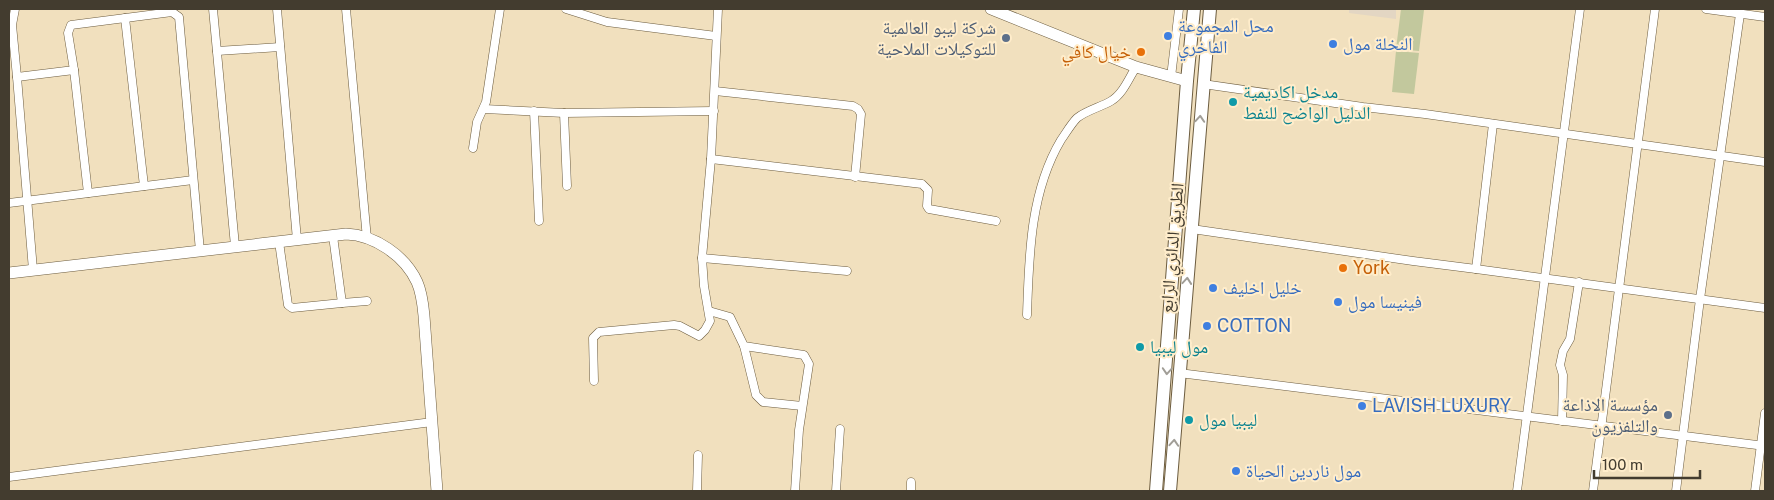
<svg xmlns="http://www.w3.org/2000/svg" width="1774" height="500" font-family="'Public Sans','Noto Naskh Arabic',sans-serif">
<style>
.education{fill:#e3d6c3}
.green{fill:#c2c89d}
.lines{fill:none;stroke-linecap:round;stroke-linejoin:round}
.street-casing{stroke:#6c5c3f;stroke-width:9}
.secondary-casing{stroke:#6c5c3f;stroke-width:12}
.primary-casing{stroke:#6c5c3f;stroke-width:14}
.street{stroke:#fff;stroke-width:8}
.secondary{stroke:#fff;stroke-width:11}
.primary{stroke:#fff;stroke-width:12}
.oneway{stroke:#a19e97}
.shop-dot{fill:#3f7fe0;stroke:#ffedcb;stroke-width:2}
.service-dot{fill:#5c6f8a;stroke:#ffedcb;stroke-width:2}
.food-dot{fill:#e8710a;stroke:#ffedcb;stroke-width:2}
.culture-dot{fill:#0f9aa8;stroke:#ffedcb;stroke-width:2}
.labels{text-anchor:middle;stroke-width:4;stroke-linejoin:round;paint-order:stroke}
.shop-label{font-size:18px;fill:#366cbe;stroke:#ffedcb;text-anchor:start}
.service-label{font-size:18px;fill:#4e5e75;stroke:#ffedcb;text-anchor:end}
.food-label{font-size:18px;fill:#c56008;stroke:#ffedcb;text-anchor:end}
.culture-label{font-size:18px;fill:#0d838f;stroke:#ffedcb;text-anchor:start}
.street-label{font-size:18px;fill:#433c2f;stroke:#ffedcb}
</style>
<rect width="100%" height="100%" fill="#f1e0be"/>
<path class="education" d="M1349,9h47v10l-47,-6z"/>
<g class="green">
<path d="M1401,9l23,1 -5,41 -23,-2z"/>
<path d="M1396,51l23,2 -5,41 -22,-2z"/>
</g>
<g class="lines">
<defs>
<g id="street">
<path d="M15,9l-3,16 5,52 57,-7 -6,-37 3,-8 101,-13 7,5 21,234"/>
<path d="M213,9l22,237"/>
<path d="M277,9l20,231"/>
<path d="M346,9l21,230"/>
<path d="M566,9l41,13 109,14"/>
<path d="M1706,9l59,8"/>
<path d="M125,18l19,168"/>
<path d="M217,51l63,-4"/>
<path d="M74,70l14,123"/>
<path d="M17,77l16,193"/>
<path d="M1171,77l8,-68"/>
<path d="M1203,84l160,23 62,7 340,48"/>
<path d="M715,91l138,15 5,3 3,5 -6,63"/>
<path d="M484,109l80,4 150,-2"/>
<path d="M534,111l5,110"/>
<path d="M564,113l3,73"/>
<path d="M1493,124l-17,145 289,39"/>
<path d="M473,148l4,-26 9,-20 14,-93"/>
<path d="M711,159l211,25 6,6 -1,16 2,3 67,12"/>
<path d="M9,203l184,-23"/>
<path d="M1192,229l221,32 63,8"/>
<path d="M279,242l9,63 4,3 50,-5 -9,-67"/>
<path d="M702,258l145,13"/>
<path d="M342,303l25,-2"/>
<path d="M709,311l21,6 14,29 60,9 5,9 -10,66 -4,61"/>
<path d="M1027,315c2,-59 3,-123 34,-175 5,-7 10,-16 16,-22 10,-8 24,-11 34,-17 12,-7 18,-23 25,-34"/>
<path d="M744,346l12,49 7,7 39,4"/>
<path d="M1179,373l586,73"/>
<path d="M594,381l-1,-43 6,-6 75,-7 6,1 19,10 6,-6 5,-9 -6,-35 -2,-28 9,-99 7,-150"/>
<path d="M1562,421l1,-46 -3,-10 3,-14 7,-12 9,-57"/>
<path d="M9,477l423,-55"/>
<path d="M697,491l1,-36"/>
<path d="M836,491l4,-62"/>
<path d="M911,491v-9"/>
<path d="M1517,491l63,-482"/>
<path d="M1593,491l62,-482"/>
<path d="M1676,491l24,-192 40,-285"/>
<path d="M1755,491l10,-78"/>
</g>
<g id="secondary">
<path d="M991,9l145,58 51,14"/>
<path d="M9,273l337,-39c29,1 59,22 71,48 5,11 6,23 7,34l13,175"/>
</g>
<g id="primary">
<path d="M1156,491l31,-410 7,-72"/>
<path d="M1170,491l40,-482"/>
</g>
</defs>
<use href="#street" class="street-casing"/>
<use href="#secondary" class="secondary-casing"/>
<use href="#primary" class="primary-casing"/>
<use href="#street" class="street"/>
<use href="#secondary" class="secondary"/>
<use href="#primary" class="primary"/>
</g>
<defs><path id="oneway-chevron" d="M-2-3.5L2.5 0L-2 3.5" fill="none" stroke-width="1.6" stroke-linecap="round" stroke-linejoin="round" transform="scale(1.25)"/></defs>
<g class="oneway">
<use href="#oneway-chevron" transform="translate(1200 119) rotate(-86)"/>
<use href="#oneway-chevron" transform="translate(1187 281) rotate(-85)"/>
<use href="#oneway-chevron" transform="translate(1167 371) rotate(94)"/>
<use href="#oneway-chevron" transform="translate(1174 443) rotate(-86)"/>
</g>
<g class="shop-dot">
<circle cx="1168" cy="36" r="5"/>
<circle cx="1333" cy="44" r="5"/>
<circle cx="1213" cy="288" r="5"/>
<circle cx="1338" cy="302" r="5"/>
<circle cx="1207" cy="326" r="5"/>
<circle cx="1362" cy="406" r="5"/>
<circle cx="1236" cy="471" r="5"/>
</g>
<g class="service-dot">
<circle cx="1006" cy="38" r="5"/>
<circle cx="1668" cy="415" r="5"/>
</g>
<g class="food-dot">
<circle cx="1141" cy="52" r="5"/>
<circle cx="1343" cy="268" r="5"/>
</g>
<g class="culture-dot">
<circle cx="1233" cy="102" r="5"/>
<circle cx="1140" cy="347" r="5"/>
<circle cx="1189" cy="420" r="5"/>
</g>
<g class="labels">
<g class="shop-label">
<text x="1178" y="32">محل المجموعة<tspan x="1178" dy="21">الفاخري</tspan></text>
<text x="1343" y="50">النخلة مول</text>
<text x="1223" y="294">خليل اخليف</text>
<text x="1348" y="308">فينيسا مول</text>
<text x="1217" y="332">COTTON</text>
<text x="1372" y="412">LAVISH LUXURY</text>
<text x="1246" y="477">مول ناردين الحياة</text>
</g>
<g class="service-label">
<text x="996" y="34">شركة ليبو العالمية<tspan x="996" dy="21">للتوكيلات الملاحية</tspan></text>
<text x="1658" y="411">مؤسسة الاذاعة<tspan x="1658" dy="21">والتلفزيون</tspan></text>
</g>
<g class="food-label">
<text x="1131" y="58">خيال كافي</text>
<text x="1353" y="274" text-anchor="start">York</text>
</g>
<g class="culture-label">
<text x="1243" y="98">مدخل اكاديمية<tspan x="1243" dy="21">الدليل الواضح للنفط</tspan></text>
<text x="1150" y="353">مول ليبيا</text>
<text x="1199" y="426">ليبيا مول</text>
</g>
<g class="street-label">
<text transform="translate(1172 248) rotate(-85)" y="6">الطريق الدائري الرابع</text>
</g>
</g>
<rect width="1774" height="500" fill="none" stroke="#433c2f" stroke-width="20"/>
<path d="M1594 470v8h106v-8" fill="none" stroke="#433c2f" stroke-width="2.5"/>
<text x="1602" y="470" font-size="15" fill="#433c2f" stroke="#ffedcb" stroke-width="4" paint-order="stroke">100 m</text>
</svg>
